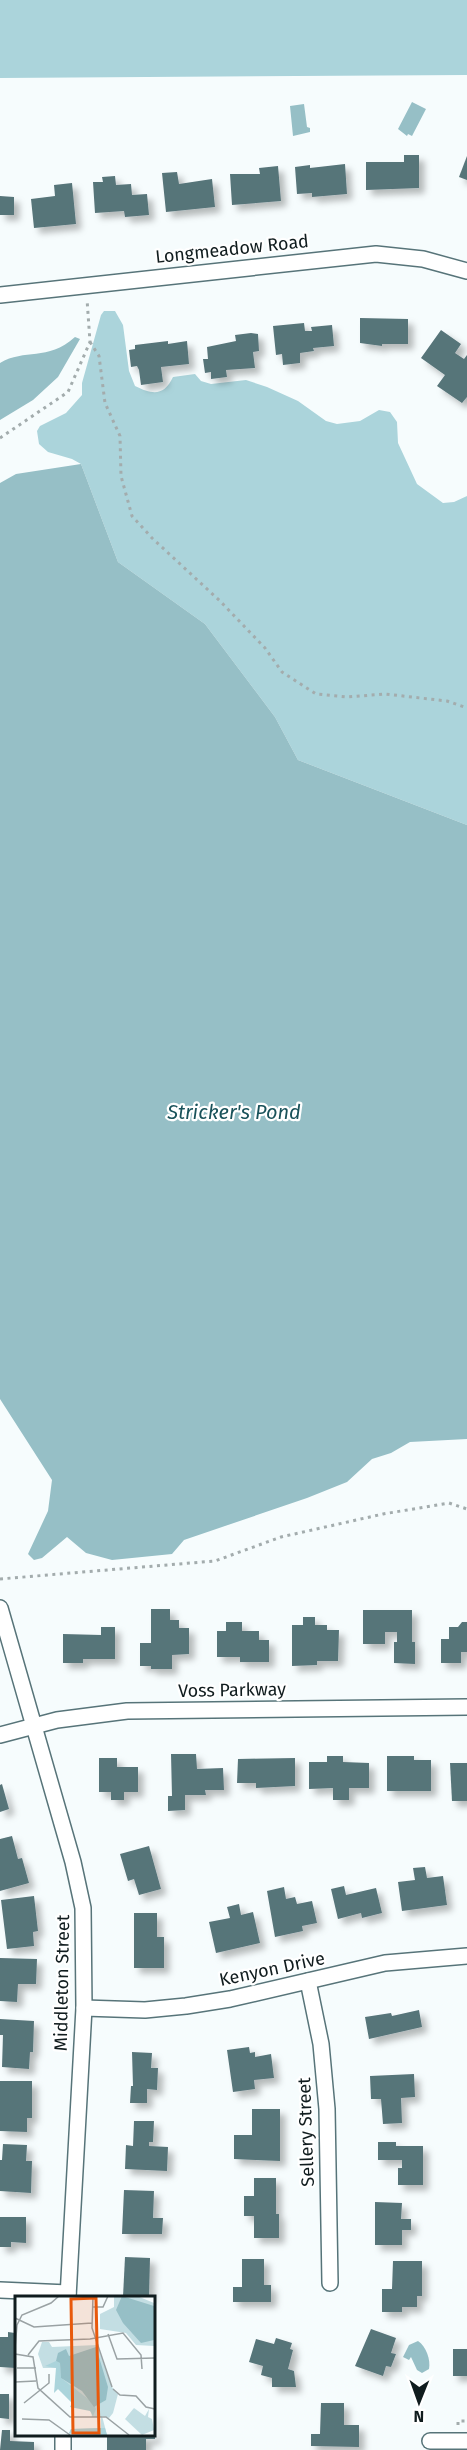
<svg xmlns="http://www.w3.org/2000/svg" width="467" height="2450" font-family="'Fira Sans',sans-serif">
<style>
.forest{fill:#abd4db}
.water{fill:#96bfc6}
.building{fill:#577479;filter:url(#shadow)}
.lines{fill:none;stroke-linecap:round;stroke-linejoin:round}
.minor-casing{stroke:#577479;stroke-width:18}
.path{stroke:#a3acad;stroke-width:3;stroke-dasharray:3 4.5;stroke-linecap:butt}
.minor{stroke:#fff;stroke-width:15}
.labels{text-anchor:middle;stroke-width:4.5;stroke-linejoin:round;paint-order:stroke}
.street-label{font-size:18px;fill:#101c1e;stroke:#fff}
.water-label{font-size:20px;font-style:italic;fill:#19525a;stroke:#fff}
.inset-road{fill:none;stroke:#9aa2a4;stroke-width:1.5}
.view{fill:#e8590c;fill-opacity:0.15;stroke:#e8590c;stroke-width:3}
.inset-edge{fill:none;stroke:#101c1e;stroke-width:3}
</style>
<defs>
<filter id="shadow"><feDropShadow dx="5.5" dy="5.5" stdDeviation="3" flood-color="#0004"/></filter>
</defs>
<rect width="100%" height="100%" fill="#f6fcfd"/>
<g class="forest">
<path d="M0,0h467v75l-467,3z"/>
<path d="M104,311h11l8,14 6,46 6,15c18,9 29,10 38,-9l22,-3 6,7 10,3 35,-4 21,7 31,14 28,20 11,3 23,-3 19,-11 11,2 7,10 1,21 19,41 26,19 11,-1 13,-6v329l-169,-65 -23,-43 -70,-93 -87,-62 -37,-98 -9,-5 -24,-7 -9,-8 -2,-13 3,-5 26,-13 16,-18v-12l19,-68z"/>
</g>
<g class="water">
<path d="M412,102l14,7 -14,27 -4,-2 -1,2 -9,-7z"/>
<path d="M304,104l3,23 3,1v4l-17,4 -3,-30z"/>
<path d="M75,337l5,2 -22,38 -25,23 -33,20v-57c25,-15 47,-1 75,-26z"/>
<path d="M81,464l37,98 87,62 70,93 23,43 169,65v614l-57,3 -19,11 -19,6 -25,23 -40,16 -123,42 -12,14 -60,6 -26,-7 -19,-16 -25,21 -8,2 -6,-6 20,-43 4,-31 -52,-81v-916l16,-9z"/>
<path d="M418,2341c8,5 13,19 11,28l-7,4 -5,-3 -6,-13 -2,3 -6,-3 6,-12z"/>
</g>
<g class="building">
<path d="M404,155h15v33l-53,2v-28h38z"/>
<path d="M467,156v24l-8,-3z"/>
<path d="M345,164l2,30 -35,3v-4l-15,1 -2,-27 15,-2v3z"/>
<path d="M278,166l3,35 -49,4 -2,-31h30l-1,-6z"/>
<path d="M177,172l2,12 33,-5 3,28 -49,5 -4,-39z"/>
<path d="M115,176l1,9 15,-1 1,11 15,-1 2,21 -24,2 -1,-6 -29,2 -2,-31h10l-1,-5z"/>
<path d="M72,183l4,41 -42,4 -3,-29 24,-3 -1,-11z"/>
<path d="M0,196l14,1v18h-14z"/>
<path d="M360,318l48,1v25h-26v2l-22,-3z"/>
<path d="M304,323l1,8h7l-1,-4 21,-2 2,21 -21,2 1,3 -14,2v10l-17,2 -1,-11 -6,1 -3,-29z"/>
<path d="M441,330l20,14 -6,9 9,6 3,-4v42l-5,6 -25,-17 8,-11 -24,-17z"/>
<path d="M251,333l7,1 1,17 -6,1 2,16 -29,2 1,7 -16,2v-7l-6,1 -2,-14h5l-1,-12 29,-6 -1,-6z"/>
<path d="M168,341v3l19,-3 2,23 -28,3 2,15 -22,3 -2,-15 -2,-4 -6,1 -2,-17 6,-1v-4z"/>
<path d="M151,1609h19v11h9v8h10v26l-17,1v14h-21v-3h-11v-23h11z"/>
<path d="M363,1610h49v32h3v22l-21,-1v-21h3v-10h-12v12h-22z"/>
<path d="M303,1617h12v8h12v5h12l-1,31h-21v4l-25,1v-41h11z"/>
<path d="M226,1622h16v9h17v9h10v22h-29v-5h-23v-26h9z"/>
<path d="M462,1622h5v30h-6v11h-20v-24h8v-12h9z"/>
<path d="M101,1627h14v32h-32v4h-20v-29l38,1z"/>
<path d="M171,1754h25l1,15 26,-1 1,22h-19l1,5h-21v15l-17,1v-15h4z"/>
<path d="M327,1756h16v6l26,1v25h-20v12h-16v-12l-24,1v-27h18z"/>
<path d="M387,1756h27v4h17v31h-44z"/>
<path d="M99,1758h18v9h21v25h-14v8h-13v-8h-12z"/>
<path d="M295,1758v28l-39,2v-5h-19l1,-24z"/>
<path d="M450,1763h17v38h-15z"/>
<path d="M2,1784l7,25 -9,3v-27z"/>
<path d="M12,1836l6,23 4,-1 7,25 -29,8v-52z"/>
<path d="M149,1846l12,43 -22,6 -5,-16 -6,2 -8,-27z"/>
<path d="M425,1867l2,11 16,-2 4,29 -45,6 -4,-29 17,-2 -2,-12z"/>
<path d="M344,1886l2,9 30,-7 6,25 -20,5 -1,-5 -23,6 -7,-30z"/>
<path d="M284,1887l2,12 9,-2 2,7 15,-3 5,22 -15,3 1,5 -28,6 -8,-46z"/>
<path d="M34,1896l4,35 -5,1 1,14 -27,3 -6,-49z"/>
<path d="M239,1904l2,11 12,-3 7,31 -44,10 -7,-31 21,-4 -3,-11z"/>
<path d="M134,1913h23v24h7v31h-30z"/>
<path d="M0,1958l37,1 -1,25h-18l-1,18 -17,-1z"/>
<path d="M419,2010l3,17 -53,12 -4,-22 26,-4 1,3z"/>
<path d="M0,2019l34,2 -1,31h-3l-1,17 -27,-2 1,-32h-3z"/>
<path d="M249,2047l1,6 5,-1v5l16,-3 3,24 -20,2 1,9 -22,3 -6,-42z"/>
<path d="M132,2052l20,1 -1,15h7l-1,22 -10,-1v14h-17l1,-17h2z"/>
<path d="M414,2074l1,23 -14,1 1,25 -19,1 -2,-25h-10l-1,-23z"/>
<path d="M0,2081h32v37h-5v14l-27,-1z"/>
<path d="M252,2109h28v52l-46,-2v-24h18z"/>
<path d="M134,2121h20l-1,21h-4v4l19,1 -1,24 -42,-2 1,-24 7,1z"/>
<path d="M378,2142h18v4h27v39h-25v-17h4v-8h-24z"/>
<path d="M3,2144l24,1 -1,16h6l-1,32 -31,-2v-31h2z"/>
<path d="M254,2178h22v36h3v24h-25v-22h-10v-20h10z"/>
<path d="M124,2190l30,1 -1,27h10l-1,16h-40z"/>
<path d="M375,2202l27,1 -1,16h10v11h-9v15h-27z"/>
<path d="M0,2217h26v26l-15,-1v5h-11z"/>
<path d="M125,2257l25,1 -1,39h-26z"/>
<path d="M242,2259h22v26h7v17h-38v-15h9z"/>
<path d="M393,2261h29v35h-5v11h-15v5h-20v-23h10z"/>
<path d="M371,2329l25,9 -5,15 5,1 -5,13 -5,-1 -3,10 -28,-10z"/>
<path d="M8,2332l7,1 -1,4 2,1v30l-16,-1v-30h8z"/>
<path d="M276,2338l16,5 -2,6 3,1 -5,19 6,2 2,16h-24v-9l-11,-3 2,-9 -14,-4 7,-23 18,5z"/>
<rect x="453" y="2349" width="14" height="27"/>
<path d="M0,2394h9v25l-9,-1z"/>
<path d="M321,2403h23v22h15v22l-48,-1v-12h9z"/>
<path d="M153,2412h2v27h-9v11h-39v-16h46z"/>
<path d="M2,2430h8v11l24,1v8h-34z"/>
</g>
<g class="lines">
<defs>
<g id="minor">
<path d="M0,295l376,-41 47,5 44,12"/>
<path d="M0,1608l73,254 10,46 1,100 -16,289"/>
<path d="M0,1735l57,-15 70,-9 340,-4"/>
<path d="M308,1981l13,63 6,65 3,174"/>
<path d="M84,2008l61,2 41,-4 44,-7 155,-36 82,-7"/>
<path d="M0,2290l68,3"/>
<path d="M430,2441h37"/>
<path d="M63,2450v-16"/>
</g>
</defs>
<use href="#minor" class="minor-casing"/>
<g class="path">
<path d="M90,342l9,14 6,47 15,33 1,40 11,40 20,22 68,63 45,47 17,24 34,22 31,3 38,-3 62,7 20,7"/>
<path d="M0,438l68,-46 22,-50 -3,-43"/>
<path d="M0,1579l215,-18 66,-24 102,-23 66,-11 18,6"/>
<path d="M458,2425v-4h9"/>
</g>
<use href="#minor" class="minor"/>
</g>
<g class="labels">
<g class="street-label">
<text transform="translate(232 249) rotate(-6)" y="6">Longmeadow Road</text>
<text transform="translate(232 1690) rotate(-1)" y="6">Voss Parkway</text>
<text transform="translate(272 1969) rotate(-12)" y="6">Kenyon Drive</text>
<text transform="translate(62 1983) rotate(-89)" y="6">Middleton Street</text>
<text transform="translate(306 2132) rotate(-92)" y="6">Sellery Street</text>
</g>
<g class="water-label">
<text x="234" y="1119">Stricker's Pond</text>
</g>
</g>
<g transform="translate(15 2296)">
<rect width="140" height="140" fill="#f6fcfd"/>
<path d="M99,0h23l17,7v43l-18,-1 -10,-12 -26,-4v-15l14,-7zM27,46h7l3,5 45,-2 15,42 6,7 -5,19 -4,5 -7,-2 5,19 -38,-1 2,-5 30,-1v-11h-9l-1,-7 -34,-22v-20h-14l-5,-14zM119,112l11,8 4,-7 -1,8 4,2 2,11 -12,5 -17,-16z" fill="#c3dee3"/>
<path d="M41,65l4,2 1,15 31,24 4,7 -3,7 -3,-5 -20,-4 2,-4 -14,-14 -4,4 2,-25 -11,-2zM90,132l2,7 -38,-2 2,-4z" fill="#abd4db"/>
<path d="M107,0l32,10v34l-13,3 -18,-20 -7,-13zM81,51l12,40 -2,13 -12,7 -12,-16 -21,-13 -1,-15 -4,-2 2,-8 8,-4 3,7z" fill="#96bfc6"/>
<path class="inset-road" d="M78,0l-1,32 20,59M78,11h10l5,-11M0,22l19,9 58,-4M93,38l9,25 38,-1M0,52l2,-23 5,-10 29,-12 8,-7M0,58l18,3 5,31 32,29h36l23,18M13,59l11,-14 51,-2 33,-6 18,22 1,14M2,72h19M0,86l21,-1M98,93l7,6 16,1 10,11 9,2M9,107l25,-20v-9M7,123l27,1 21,15"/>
<path class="view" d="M81,2l3,135h-26l-2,-134z"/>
<rect width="140" height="140" class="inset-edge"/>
</g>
<g transform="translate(419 2402) rotate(181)" stroke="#ffffff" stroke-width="4.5" paint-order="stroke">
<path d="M0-4.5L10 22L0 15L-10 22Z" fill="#101c1e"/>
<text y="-9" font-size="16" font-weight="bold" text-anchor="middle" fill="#101c1e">N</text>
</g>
</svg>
